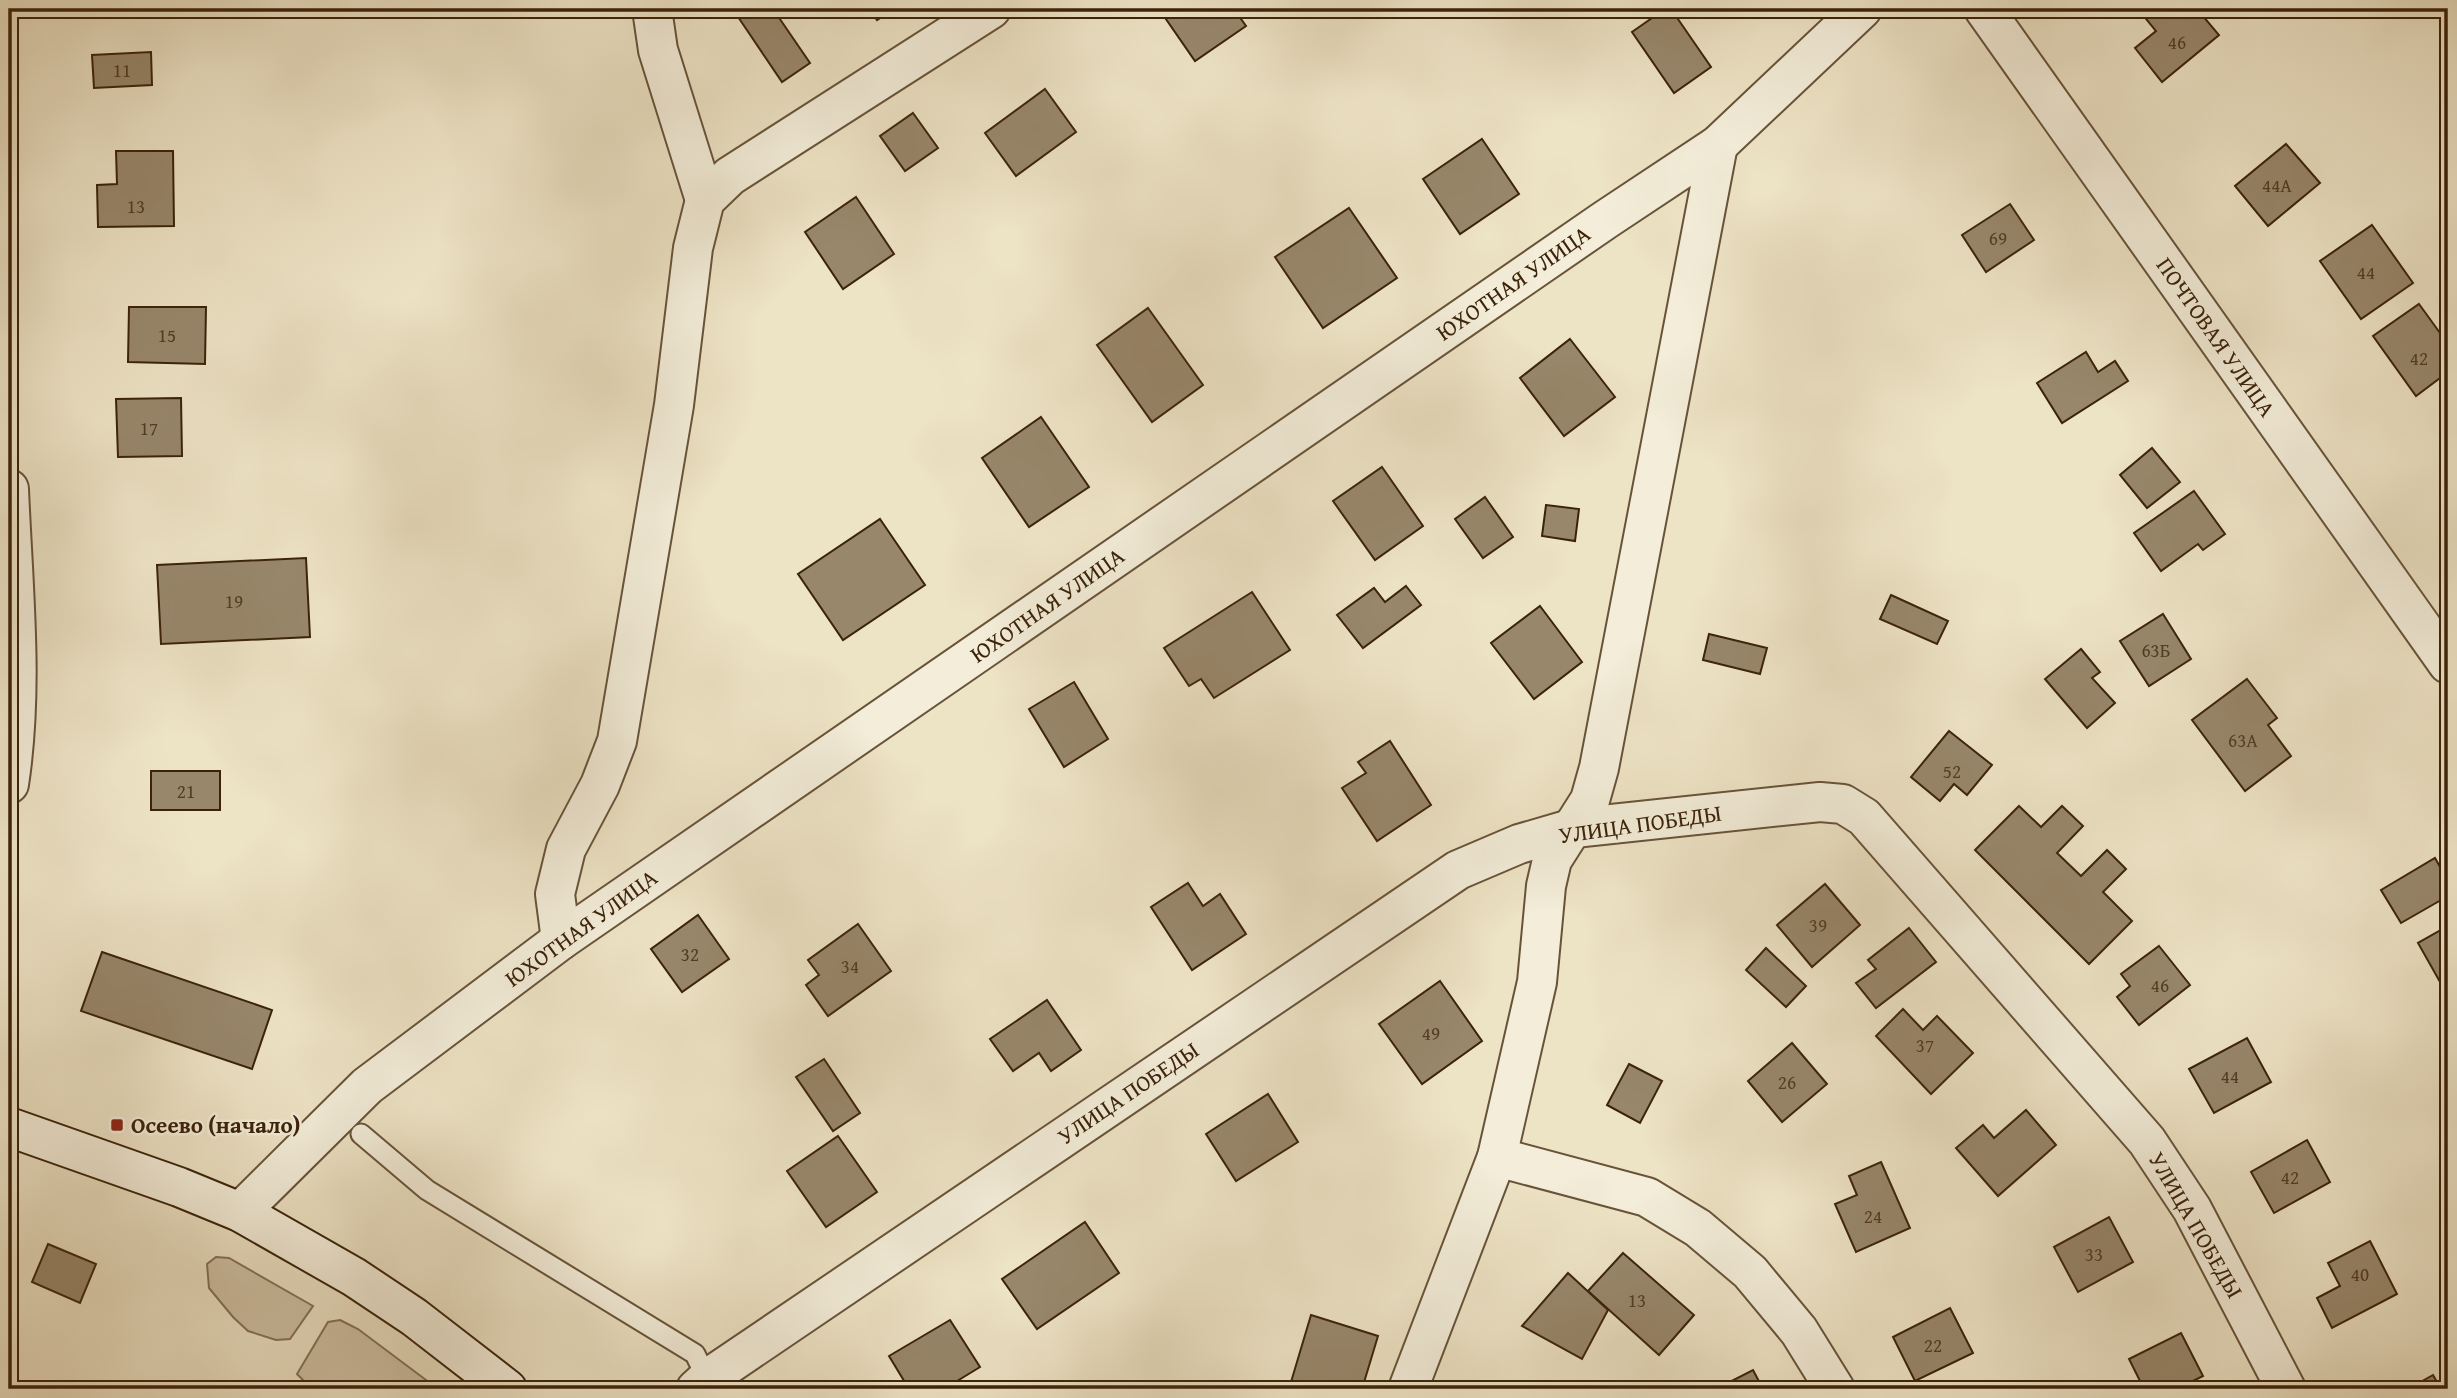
<svg xmlns="http://www.w3.org/2000/svg" width="2457" height="1398" font-family="'Gentium Book Plus',serif">
<style>
.green{fill:#cfc2a5;stroke:#857258;stroke-width:2}
.building{fill:#98876b;stroke:#3b230a;stroke-width:2}
.lines{fill:none;stroke-linecap:round;stroke-linejoin:round}
.service-casing{stroke:#685339;stroke-width:23}
.minor-casing{stroke:#685339;stroke-width:42}
.tertiary-casing{stroke:#685339;stroke-width:42}
.secondary-casing{stroke:#3b230a;stroke-width:42}
.service{stroke:#f3edd9;stroke-width:19}
.minor{stroke:#f3edd9;stroke-width:38}
.tertiary{stroke:#f3edd9;stroke-width:38}
.secondary{stroke:#f3edd9;stroke-width:38}
.poi-dot{fill:#8f2418;stroke:#f3edd9;stroke-width:2.5}
.labels{text-anchor:middle;stroke-width:5;stroke-linejoin:round;paint-order:stroke}
.number-label{font-size:19px;fill:#523c22}
.street-label{font-size:23px;fill:#3b230a;stroke:#f3edd9}
.poi-label{font-size:23px;font-weight:bold;fill:#3b230a;stroke:#f3edd9;text-anchor:start}
</style>
<rect width="100%" height="100%" fill="#ede3c5"/>
<filter id="stains"><feTurbulence type="fractalNoise" baseFrequency=".00286" numOctaves="4"/><feColorMatrix values="0 0 0 0 .2 0 0 0 0 .09 0 0 0 0 .02 0 0 0 .5 -.17"/></filter>
<radialGradient id="worn" r=".72"><stop offset=".6" stop-color="#630" stop-opacity="0"/><stop offset="1" stop-color="#630" stop-opacity=".3"/></radialGradient>
<g class="green">
<path d="M216,1257l13,1 84,48 -23,33 -14,1 -28,-9 -15,-14 -24,-29 -2,-24z"/>
<path d="M340,1320l18,9 80,60h-126l-15,-15 31,-52z"/>
</g>
<g class="building">
<path d="M738,9h35l37,54 -28,19 -48,-71z"/>
<path d="M870,9h24l-17,11z"/>
<path d="M1159,9h75l12,17 -51,35z"/>
<path d="M1665,9h6l40,58 -37,26 -42,-61z"/>
<path d="M2138,9h59l22,26 -57,47 -27,-34 21,-17z"/>
<path d="M151,52l1,33 -58,3 -2,-33z"/>
<path d="M1045,89l31,43 -60,44 -31,-43z"/>
<path d="M913,113l25,35 -33,23 -25,-35z"/>
<path d="M1482,139l37,55 -59,40 -37,-55z"/>
<path d="M2286,144l34,39 -52,43 -33,-40z"/>
<path d="M116,151h57l1,75 -76,1 -1,-42 20,-1z"/>
<path d="M856,197l38,57 -51,35 -38,-57z"/>
<path d="M2010,204l24,36 -48,32 -24,-37z"/>
<path d="M1349,208l48,70 -74,50 -48,-71z"/>
<path d="M2372,225l41,58 -52,36 -41,-58z"/>
<path d="M2419,304l29,40v28l-32,24 -43,-60z"/>
<path d="M129,307h77l-1,57 -77,-2z"/>
<path d="M1148,308l55,77 -51,37 -55,-77z"/>
<path d="M1570,339l45,58 -51,39 -44,-58z"/>
<path d="M2086,352l12,20 17,-11 13,20 -66,42 -25,-40z"/>
<path d="M181,398l1,58 -64,1 -2,-58z"/>
<path d="M1041,417l48,70 -60,40 -47,-69z"/>
<path d="M2152,448l28,34 -33,26 -27,-33z"/>
<path d="M1382,467l41,59 -48,34 -42,-59z"/>
<path d="M2194,491l31,43 -22,16 -5,-6 -37,27 -27,-38z"/>
<path d="M1485,497l28,40 -30,21 -28,-39z"/>
<path d="M1546,505l33,4 -4,32 -33,-5z"/>
<path d="M880,519l45,66 -82,55 -45,-66z"/>
<path d="M306,558l4,79 -149,7 -4,-79z"/>
<path d="M1406,586l15,19 -58,43 -26,-33 37,-27 11,14z"/>
<path d="M1252,592l38,58 -76,48 -13,-19 -12,7 -25,-38z"/>
<path d="M1891,595l57,26 -11,23 -57,-25z"/>
<path d="M1540,606l42,56 -48,37 -43,-56z"/>
<path d="M2163,614l28,45 -42,27 -29,-45z"/>
<path d="M1709,634l58,14 -7,26 -57,-14z"/>
<path d="M2081,649l19,23 -8,6 23,25 -28,25 -42,-49z"/>
<path d="M2247,679l30,39 -9,7 23,31 -46,35 -53,-71z"/>
<path d="M1074,682l34,57 -44,28 -35,-58z"/>
<path d="M1949,731l43,34 -25,30 -13,-11 -14,17 -29,-24z"/>
<path d="M1390,741l41,64 -54,36 -35,-53 24,-15 -8,-11z"/>
<rect x="151" y="771" width="69" height="39"/>
<path d="M2019,806l22,21 21,-21 21,20 -26,27 24,23 26,-26 19,19 -23,23 29,29 -43,43 -114,-114z"/>
<path d="M2435,858l13,23v15l-47,27 -20,-33z"/>
<path d="M1188,883l15,23 17,-12 26,40 -54,36 -41,-63z"/>
<path d="M1825,884l35,41 -48,42 -35,-42z"/>
<path d="M698,915l31,44 -47,33 -31,-43z"/>
<path d="M858,924l33,47 -63,45 -22,-31 13,-10 -11,-15z"/>
<path d="M2448,926v60l-4,3 -26,-46z"/>
<path d="M1909,928l27,34 -60,46 -20,-25 20,-14 -8,-9z"/>
<path d="M2159,946l31,39 -51,40 -22,-28 13,-11 -9,-12z"/>
<path d="M1766,948l40,38 -20,21 -40,-37z"/>
<path d="M102,952l170,58 -20,59 -171,-58z"/>
<path d="M1440,981l42,60 -60,43 -43,-60z"/>
<path d="M1047,1000l34,50 -30,21 -12,-18 -26,18 -23,-32z"/>
<path d="M1903,1009l20,21 14,-14 36,37 -42,41 -55,-58z"/>
<path d="M2247,1038l24,44 -57,31 -25,-44z"/>
<path d="M1792,1043l35,41 -45,38 -34,-41z"/>
<path d="M824,1059l36,54 -27,18 -37,-54z"/>
<path d="M1629,1064l33,17 -22,42 -33,-18z"/>
<path d="M1268,1094l30,48 -62,39 -30,-47z"/>
<path d="M2026,1110l30,35 -58,51 -42,-48 27,-23 11,13z"/>
<path d="M838,1136l39,56 -51,35 -39,-56z"/>
<path d="M2307,1140l23,42 -56,31 -23,-41z"/>
<path d="M1881,1162l29,66 -54,24 -21,-48 22,-9 -8,-19z"/>
<path d="M2109,1217l24,45 -55,30 -24,-45z"/>
<path d="M1085,1222l34,51 -82,56 -35,-50z"/>
<path d="M2370,1241l27,53 -65,34 -15,-30 23,-12 -12,-23z"/>
<path d="M48,1244l48,20 -16,39 -48,-21z"/>
<path d="M1623,1253l71,62 -35,40 -71,-64z"/>
<path d="M1568,1273l40,37 -26,49 -60,-33z"/>
<path d="M1950,1308l23,45 -58,28 -22,-44z"/>
<path d="M1311,1315l67,21 -16,53h-49l-22,-7z"/>
<path d="M950,1320l30,47 -36,22h-35l-20,-33z"/>
<path d="M2181,1333l22,43 -26,13h-33l-15,-30z"/>
<path d="M1753,1370l10,19h-47z"/>
<path d="M2433,1375l8,14h-33z"/>
</g>
<g class="lines">
<defs>
<path id="service" d="M361,1134l66,56 268,164 12,25"/>
<g id="minor">
<path d="M652,9l6,41 47,150"/>
<path d="M9,489c4,98 15,198 0,295"/>
<path d="M561,940l-6,-46 11,-45 34,-64 17,-44 57,-336 19,-157 12,-48 25,-24 261,-167"/>
<path d="M1497,1157l150,40 51,31 52,44 49,59 36,58"/>
<path d="M696,1389l11,-10 751,-509 61,-26 55,-16 246,-26 23,2 21,13 283,324 45,68 94,180"/>
<path d="M1408,1389l89,-232 40,-175 9,-96 6,-26 38,-60 9,-32 119,-623"/>
</g>
<g id="tertiary">
<path d="M1984,9l464,655"/>
<path d="M240,1212l127,-126 194,-146 1044,-720 113,-75 144,-136"/>
</g>
<path id="secondary" d="M9,1127l170,60 61,25 114,65 60,40 93,72"/>
</defs>
<use href="#service" class="service-casing"/>
<use href="#minor" class="minor-casing"/>
<use href="#tertiary" class="tertiary-casing"/>
<use href="#secondary" class="secondary-casing"/>
<use href="#service" class="service"/>
<use href="#minor" class="minor"/>
<use href="#tertiary" class="tertiary"/>
<use href="#secondary" class="secondary"/>
</g>
<rect class="poi-dot" x="110" y="1118" width="14" height="14" rx="3.5"/>
<g class="labels">
<g class="number-label">
<text x="2177" y="49">46</text>
<text x="122" y="77">11</text>
<text x="2277" y="192">44А</text>
<text x="136" y="213">13</text>
<text x="1998" y="245">69</text>
<text x="2366" y="279">44</text>
<text x="167" y="342">15</text>
<text x="2419" y="365">42</text>
<text x="149" y="435">17</text>
<text x="234" y="608">19</text>
<text x="2156" y="657">63Б</text>
<text x="2243" y="747">63А</text>
<text x="1952" y="778">52</text>
<text x="186" y="798">21</text>
<text x="1818" y="932">39</text>
<text x="690" y="961">32</text>
<text x="850" y="973">34</text>
<text x="2160" y="992">46</text>
<text x="1431" y="1040">49</text>
<text x="1925" y="1052">37</text>
<text x="2230" y="1083">44</text>
<text x="1787" y="1089">26</text>
<text x="2290" y="1184">42</text>
<text x="1873" y="1223">24</text>
<text x="2094" y="1261">33</text>
<text x="2360" y="1281">40</text>
<text x="1637" y="1307">13</text>
<text x="1933" y="1352">22</text>
</g>
<g class="street-label">
<text transform="translate(1513 283) rotate(-35)" y="8">ЮХОТНАЯ УЛИЦА</text>
<text transform="translate(2216 337) rotate(55)" y="8">ПОЧТОВАЯ УЛИЦА</text>
<text transform="translate(1047 605) rotate(-35)" y="8">ЮХОТНАЯ УЛИЦА</text>
<text transform="translate(1640 824) rotate(-8)" y="8">УЛИЦА ПОБЕДЫ</text>
<text transform="translate(581 928) rotate(-36)" y="8">ЮХОТНАЯ УЛИЦА</text>
<text transform="translate(1128 1093) rotate(-34)" y="8">УЛИЦА ПОБЕДЫ</text>
<text transform="translate(2196 1225) rotate(60)" y="8">УЛИЦА ПОБЕДЫ</text>
</g>
<g class="poi-label">
<text x="131" y="1133">Осеево (начало)</text>
</g>
</g>
<rect width="2457" height="1398" fill="none" stroke="#ede3c5" stroke-width="35"/>
<rect x="10" y="10" width="2436" height="1377" fill="none" stroke="#3b230a" stroke-width="3.5"/>
<rect x="18" y="18" width="2422" height="1363" fill="none" stroke="#3b230a" stroke-width="2"/>
<rect width="100%" height="100%" filter="url(#stains)"/>
<rect width="100%" height="100%" fill="url(#worn)"/>
</svg>
